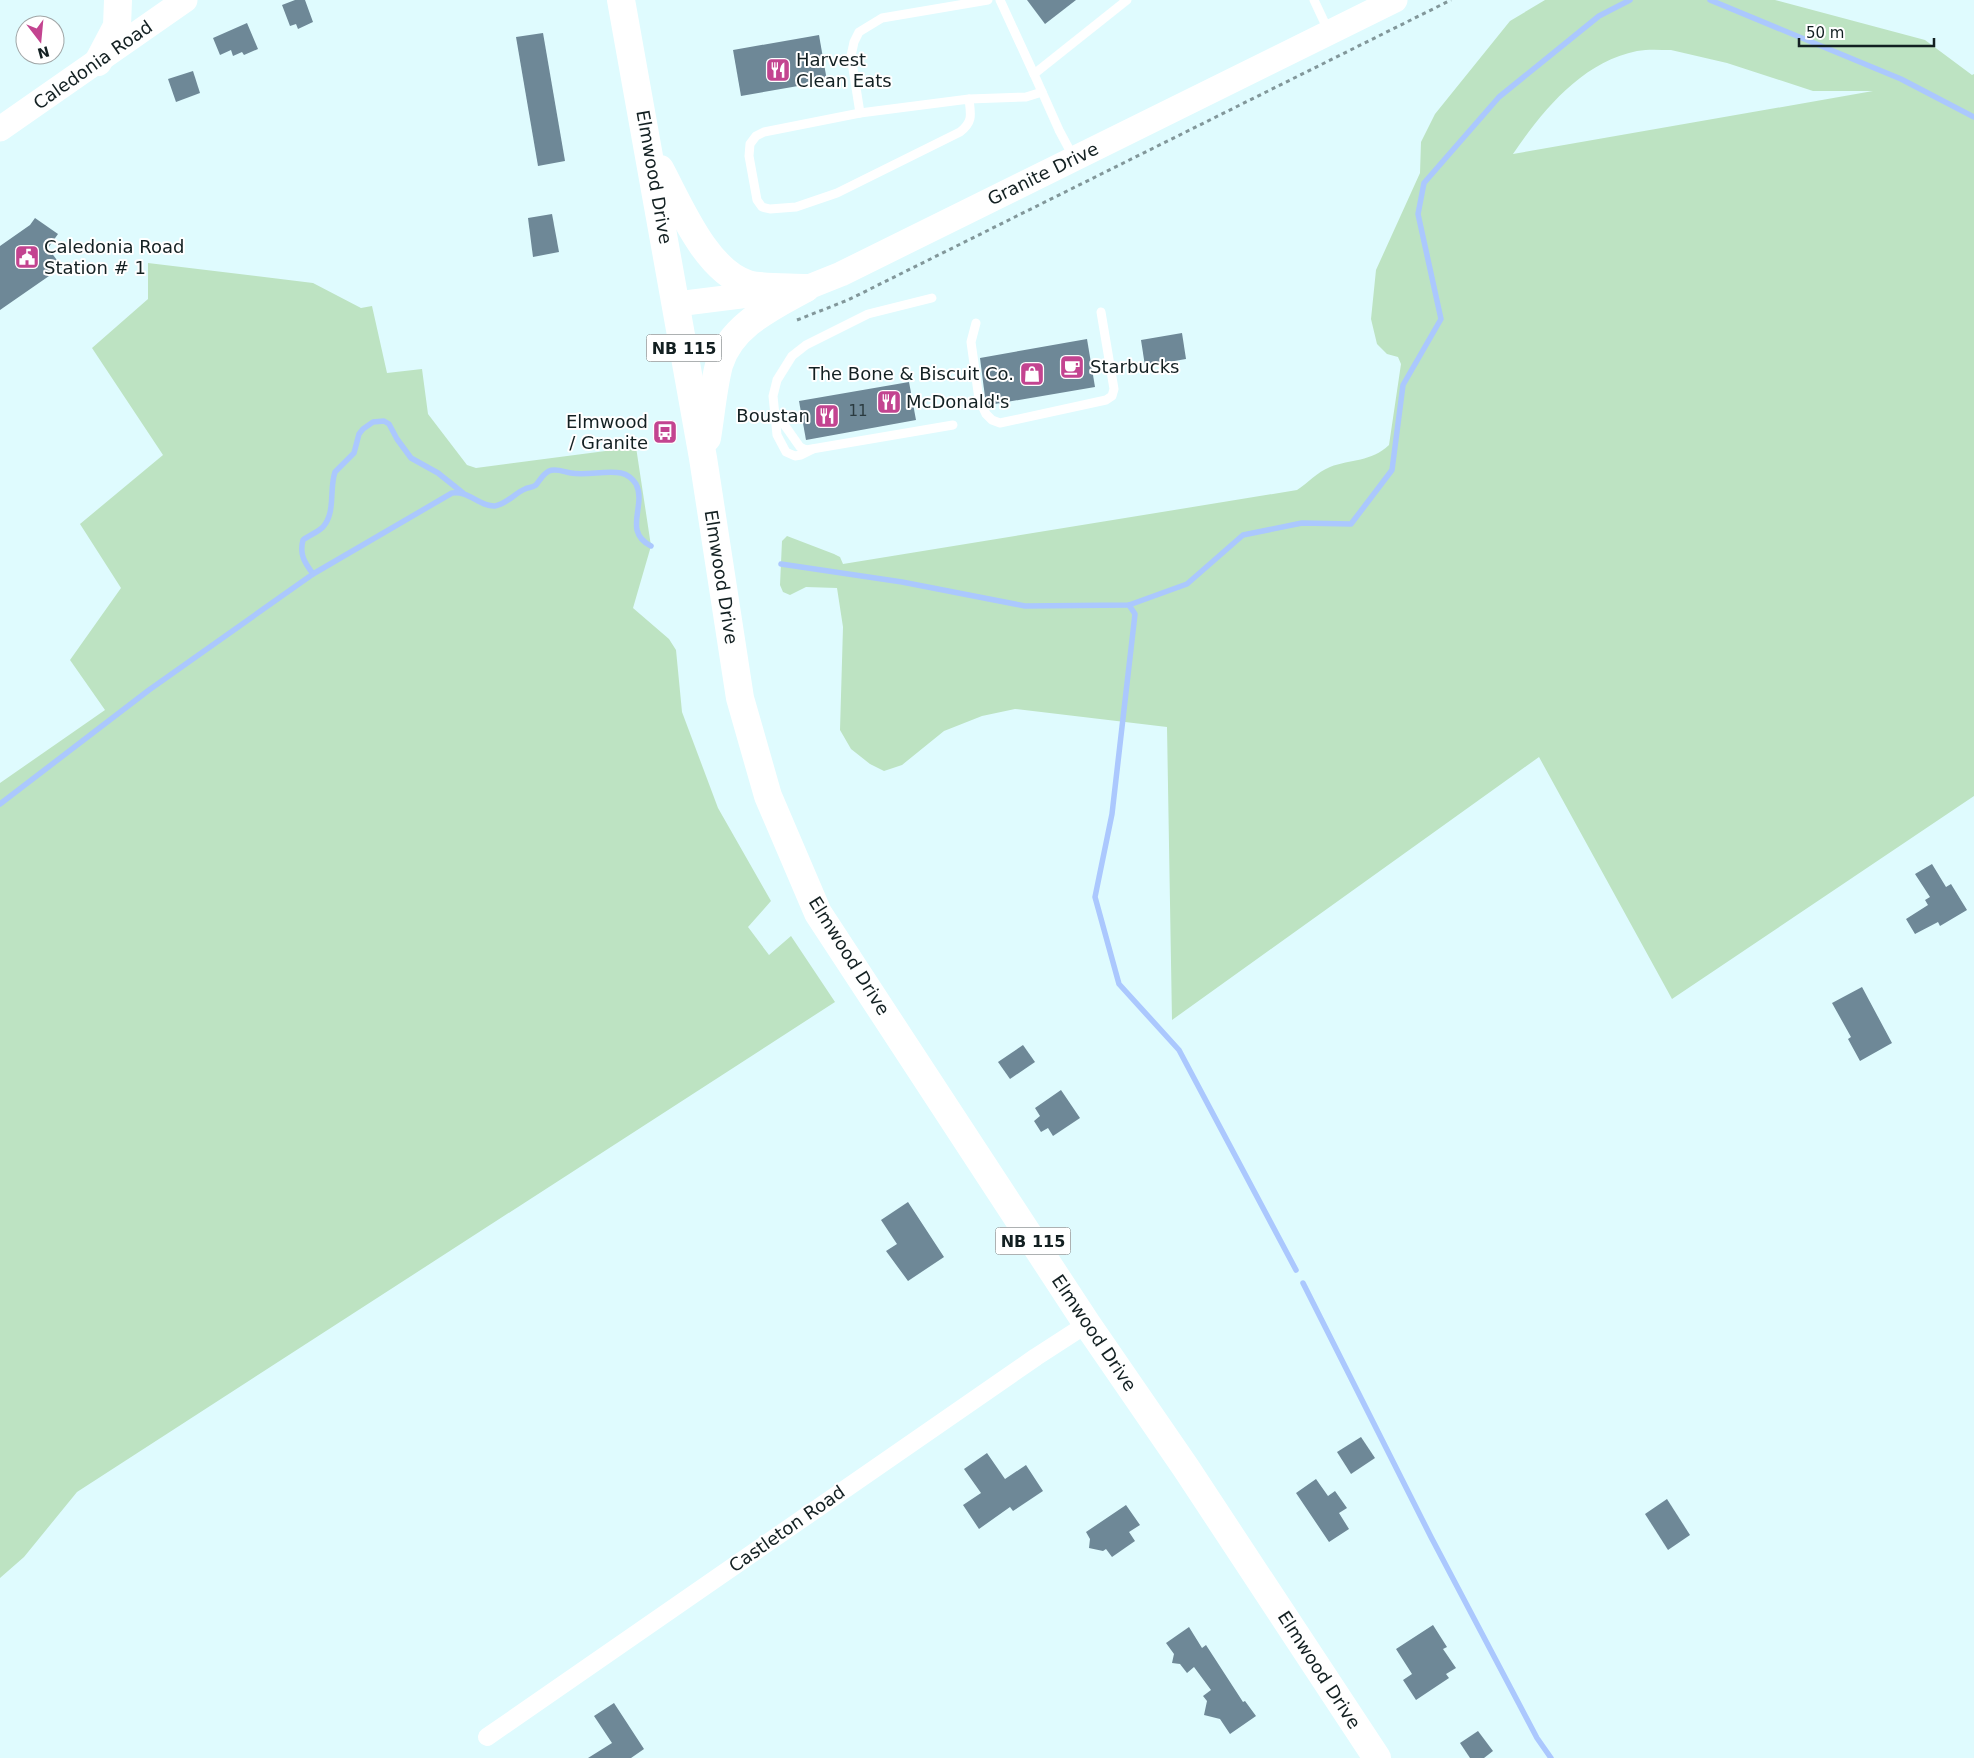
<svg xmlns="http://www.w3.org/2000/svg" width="1974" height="1758" font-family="'DejaVu Sans',sans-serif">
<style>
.green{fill:#bde3c2;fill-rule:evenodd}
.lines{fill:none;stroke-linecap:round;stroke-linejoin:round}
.stream{stroke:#abc8fe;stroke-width:5.5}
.building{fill:#6e8897}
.path{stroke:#82979a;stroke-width:3;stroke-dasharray:4 4;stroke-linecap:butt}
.lane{stroke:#fff;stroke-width:9}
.street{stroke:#fff;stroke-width:18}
.secondary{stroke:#fff;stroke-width:25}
.primary{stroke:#fff;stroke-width:28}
.highway{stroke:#fff;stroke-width:28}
.labels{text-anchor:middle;stroke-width:4;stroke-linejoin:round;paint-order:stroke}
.number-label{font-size:15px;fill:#2a3a3f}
.shield{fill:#fff;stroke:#5a6364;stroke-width:1}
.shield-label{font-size:16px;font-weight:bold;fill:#132022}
.poi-label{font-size:18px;fill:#132022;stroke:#fff;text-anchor:start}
.street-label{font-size:18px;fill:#132022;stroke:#fff}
</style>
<rect width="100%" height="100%" fill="#dffbfe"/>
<g class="green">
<path d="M1545,0h230l150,40 47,35 2,-1v722l-302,203 -133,-242 -367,263 -5,-293 -152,-18 -33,7 -38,15 -42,34 -18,6 -14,-7 -19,-15 -11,-19 3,-103 -6,-39 -31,-1 -16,8 -7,-3 -3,-7 2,-44 5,-5 47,18 6,3 3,7 454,-74c11,-7 20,-18 33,-23 21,-8 41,-5 59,-22l12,-81 -3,-7 -11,-3 -10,-10 -6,-25 5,-49 44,-97 1,-31 14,-28 75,-93zM1671,50l56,13 86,28h60l-360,63c30,-44 69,-92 124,-103 11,-2 23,-1 34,-1z"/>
<path d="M148,263l165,20 48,25 11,-2 15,67 35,-4 6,45 39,51 9,3 160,-21 15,99 -18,62 36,31 7,11 6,62 36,96 53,93 -23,26 21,28 22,-19 44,66 -758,490 -53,65 -24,21v-795l105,-73 -35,-50 51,-72 -41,-64 83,-69 -71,-107 56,-49z"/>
</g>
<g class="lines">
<g class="stream">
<path d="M1710,0l191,79 73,38"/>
<path d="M781,564l121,18 123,24 104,-1 58,-21 56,-49 59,-12 49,1 41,-54 11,-85 38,-66 -23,-105 6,-31 75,-86 100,-81 31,-16"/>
<path d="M313,574c-8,-11 -14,-19 -10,-34 6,-5 14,-7 20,-13 13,-15 6,-38 12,-55l19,-19 5,-19 4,-5 10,-7 11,-1 5,3 8,15 14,19 27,15 25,20"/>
<path d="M1129,605l6,9 -23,200 -17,83 24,87 60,66 117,220"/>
<path d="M0,804l149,-114 164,-116 139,-81c16,-3 28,14 43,13 12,-2 20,-13 30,-17 4,-2 7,-1 11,-4 4,-5 7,-11 13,-14 7,-3 15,1 22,2 16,3 34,-3 50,0 6,1 12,6 15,11 11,22 -14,47 15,62"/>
<path d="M1303,1283l128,254 106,201 14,20"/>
</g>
</g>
<g class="building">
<path d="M295,0h10l8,22 -15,7 -2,-5 -6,2 -8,-21z"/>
<path d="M1027,0h49l-31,24z"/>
<path d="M247,23l11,26 -14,6 -2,-3 -9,4 -2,-6 -11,5 -7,-17z"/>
<path d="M543,33l22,128 -27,5 -22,-129z"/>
<path d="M819,35l8,46 -86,15 -8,-46z"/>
<path d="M193,71l7,22 -24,9 -8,-23z"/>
<path d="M552,214l7,38 -26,5 -5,-39z"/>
<path d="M35,218l23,16 -10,14 14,19 -62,43v-64l30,-21z"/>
<path d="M1182,333l4,26 -41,7 -4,-26z"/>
<path d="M1087,339l8,48 -106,18 -4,-8 -5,-39z"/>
<path d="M909,382l7,38 -110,20 -7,-39z"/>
<path d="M1932,864l14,23 5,-3 16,26 -27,16 -2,-4 -23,12 -9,-15 22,-14 -3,-5 5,-3 -15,-23z"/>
<path d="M1862,987l30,56 -32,18 -12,-22 3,-2 -19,-34z"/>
<path d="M1023,1045l12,17 -25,17 -12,-17z"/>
<path d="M1061,1090l19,28 -27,18 -5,-8 -7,4 -7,-11 6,-5 -5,-8z"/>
<path d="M908,1202l36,55 -36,24 -22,-30 11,-7 -16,-24z"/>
<path d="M1361,1437l14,21 -24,16 -14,-22z"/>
<path d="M987,1453l18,26 21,-14 17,26 -30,20 -3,-4 -31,22 -16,-24 18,-12 -17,-24z"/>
<path d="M1316,1479l12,17 7,-5 12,17 -8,5 10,16 -20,13 -33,-49z"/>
<path d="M1667,1499l23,36 -22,15 -23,-36z"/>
<path d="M1126,1505l14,20 -11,7 6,9 -23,16 -6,-8 -3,2 -14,-3 1,-9 -4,-7z"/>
<path d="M1433,1625l14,22 -4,2 13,19 -10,6 3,4 -33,22 -13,-20 9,-6 -16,-25z"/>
<path d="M1189,1627l13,21 4,-3 37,57 2,-1 11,15 -26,18 -10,-15 -16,-4 3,-14 -4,-5 8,-6 -17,-23 -7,6 -7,-9 -8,-1 2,-9 -8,-11z"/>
<path d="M614,1703l30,46 -13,9h-43l24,-15 -18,-27z"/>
<path d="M1478,1731l15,20 -9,7h-14l-10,-15z"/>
</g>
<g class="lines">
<path class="path" d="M797,320l51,-20 603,-300"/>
<g class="lane">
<path d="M1000,0l34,74"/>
<path d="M1314,0l14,30"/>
<path d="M969,99c2,16 4,23 -9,33l-123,61 -41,14 -26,2 -8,-2 -5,-7 -8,-44 1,-12 6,-8 8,-4 96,-19z"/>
<path d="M969,99l57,-2 16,-5"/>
<path d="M860,113l-9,-57 3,-14 5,-10 23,-14 106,-18"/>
<path d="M1074,158l-15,-28 -25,-56 93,-74"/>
<path d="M976,323l-5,19 8,57 7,15 6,6 8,3 106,-23 6,-4 2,-7 -13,-77"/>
<path d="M776,413l24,34 6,3 147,-25"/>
<path d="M813,449l-12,6 -6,1 -9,-4 -9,-17 -4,-39 4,-16 15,-24 14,-11 62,-31 64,-16"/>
</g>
<path class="street" d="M487,1737l549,-380 51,-33"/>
<g class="secondary">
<path d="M0,129l185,-129"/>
<path d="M677,304l129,-16 35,-14 554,-274"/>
</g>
<g class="primary">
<path d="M621,0l82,458 37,240 28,98 50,117 269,411 99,144 191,290"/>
<path d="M660,169c20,37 46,102 88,115 14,4 42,3 58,4"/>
<path d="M707,438c4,-24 6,-50 12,-73 12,-40 53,-58 87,-77"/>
</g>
<path class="highway" d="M98,62l19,-36 1,-26"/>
</g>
<defs>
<symbol id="restaurant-square" viewBox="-11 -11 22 22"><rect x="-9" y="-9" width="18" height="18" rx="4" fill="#c34490" stroke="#fff"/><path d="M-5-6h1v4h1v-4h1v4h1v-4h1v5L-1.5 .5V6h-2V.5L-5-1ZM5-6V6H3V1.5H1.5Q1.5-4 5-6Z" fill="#fff"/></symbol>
<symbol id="civic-square" viewBox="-11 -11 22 22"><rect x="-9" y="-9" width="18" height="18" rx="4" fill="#c34490" stroke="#fff"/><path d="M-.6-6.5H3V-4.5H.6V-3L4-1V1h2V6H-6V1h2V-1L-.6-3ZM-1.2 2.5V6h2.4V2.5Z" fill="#fff"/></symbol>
<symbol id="cafe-square" viewBox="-11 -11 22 22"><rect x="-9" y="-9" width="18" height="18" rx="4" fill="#c34490" stroke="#fff"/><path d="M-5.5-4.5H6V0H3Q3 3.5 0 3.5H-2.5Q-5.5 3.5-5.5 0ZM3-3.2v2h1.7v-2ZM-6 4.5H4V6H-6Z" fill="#fff"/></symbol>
<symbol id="shop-square" viewBox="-11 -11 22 22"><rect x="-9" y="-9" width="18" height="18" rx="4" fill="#c34490" stroke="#fff"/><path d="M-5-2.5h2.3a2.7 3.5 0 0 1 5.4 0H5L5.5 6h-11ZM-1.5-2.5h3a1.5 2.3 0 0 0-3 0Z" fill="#fff"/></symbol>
<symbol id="bus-square" viewBox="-11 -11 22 22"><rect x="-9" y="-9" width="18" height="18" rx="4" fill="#c34490" stroke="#fff"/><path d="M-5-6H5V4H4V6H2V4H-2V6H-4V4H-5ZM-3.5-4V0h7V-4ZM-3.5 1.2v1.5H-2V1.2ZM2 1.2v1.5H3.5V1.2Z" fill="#fff"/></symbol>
</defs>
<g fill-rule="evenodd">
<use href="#restaurant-square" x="764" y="56" width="28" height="28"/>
<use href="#civic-square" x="13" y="243" width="28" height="28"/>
<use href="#cafe-square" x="1058" y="353" width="28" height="28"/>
<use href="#shop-square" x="1018" y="360" width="28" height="28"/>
<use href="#restaurant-square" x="875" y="388" width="28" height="28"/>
<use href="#restaurant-square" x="813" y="402" width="28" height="28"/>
<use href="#bus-square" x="651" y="418" width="28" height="28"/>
</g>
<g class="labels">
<g class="number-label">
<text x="858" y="416">11</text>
</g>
<g class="shield">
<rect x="646.5" y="334.5" width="75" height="27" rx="4"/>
<rect x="995.5" y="1227.5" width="75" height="27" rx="4"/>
</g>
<g class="shield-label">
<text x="684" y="354">NB 115</text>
<text x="1033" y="1247">NB 115</text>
</g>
<g class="poi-label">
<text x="796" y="66">Harvest<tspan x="796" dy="21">Clean Eats</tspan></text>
<text x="44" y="253">Caledonia Road<tspan x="44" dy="21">Station # 1</tspan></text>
<text x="1090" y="373">Starbucks</text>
<text x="1014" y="380" text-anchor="end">The Bone &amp; Biscuit Co.</text>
<text x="906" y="408">McDonald's</text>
<text x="810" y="422" text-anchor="end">Boustan</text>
<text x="648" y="428" text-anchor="end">Elmwood<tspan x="648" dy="21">/ Granite</tspan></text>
</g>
<g class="street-label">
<text transform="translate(93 65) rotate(-35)" y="6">Caledonia Road</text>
<text transform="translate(1043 174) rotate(-26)" y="6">Granite Drive</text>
<text transform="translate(654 177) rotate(80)" y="6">Elmwood Drive</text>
<text transform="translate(721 577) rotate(81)" y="6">Elmwood Drive</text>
<text transform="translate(849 956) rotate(58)" y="6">Elmwood Drive</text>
<text transform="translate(1094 1333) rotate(56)" y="6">Elmwood Drive</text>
<text transform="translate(787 1529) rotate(-35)" y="6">Castleton Road</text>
<text transform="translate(1319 1670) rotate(57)" y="6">Elmwood Drive</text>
</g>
</g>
<g transform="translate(40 40) rotate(164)"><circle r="24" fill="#ffffff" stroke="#a1a6a7"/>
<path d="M0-4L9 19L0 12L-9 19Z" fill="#c34490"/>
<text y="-8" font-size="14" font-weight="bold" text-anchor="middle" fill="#132022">N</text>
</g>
<path d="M1799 38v8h135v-8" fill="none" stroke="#132022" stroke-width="2.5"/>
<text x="1806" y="38" font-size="15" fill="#132022" stroke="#ffffff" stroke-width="4" paint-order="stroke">50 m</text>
</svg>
